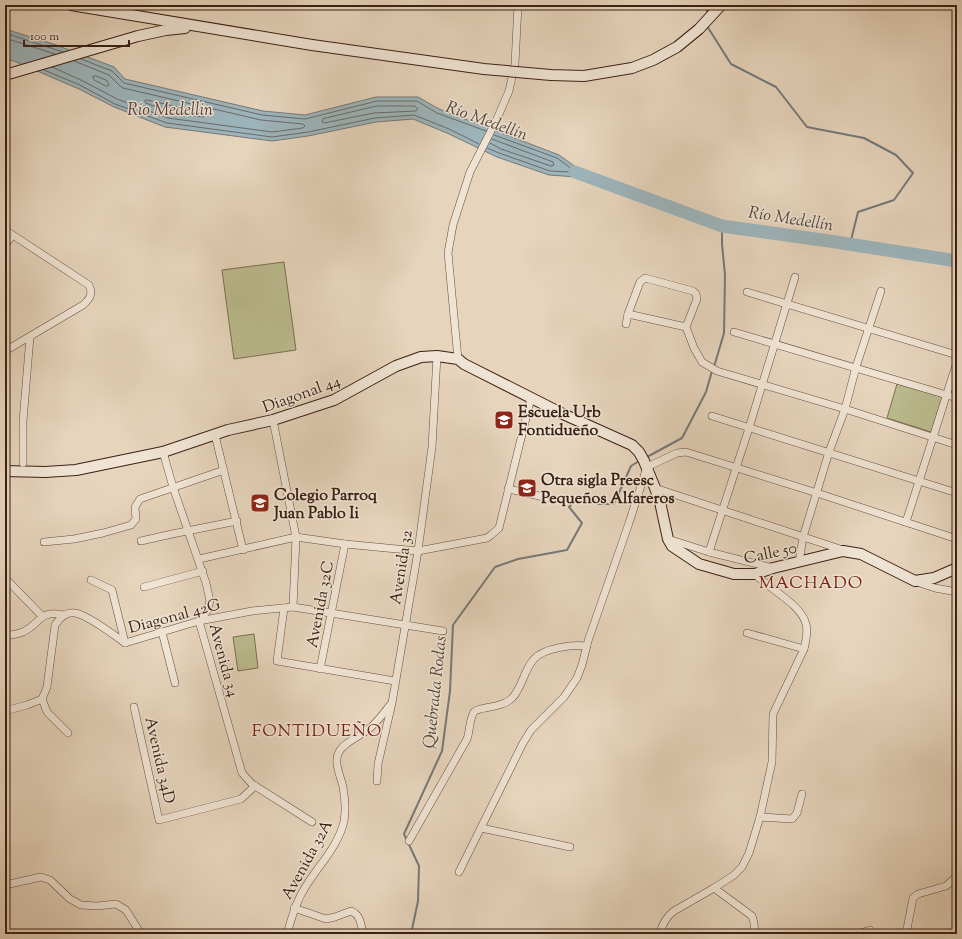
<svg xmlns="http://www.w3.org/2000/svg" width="962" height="939" font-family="'Sorts Mill Goudy',serif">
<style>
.green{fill:#babb8d;stroke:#7a6e51}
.water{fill:#9cb5bc;stroke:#757979}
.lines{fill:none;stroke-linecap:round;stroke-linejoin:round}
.shore{stroke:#6c6a68;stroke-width:1}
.stream{stroke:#757979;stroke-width:2}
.river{stroke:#9cb5bc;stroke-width:13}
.street-casing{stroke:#664d3f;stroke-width:8}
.secondary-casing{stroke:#3b2015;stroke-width:12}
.street{stroke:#efe3d3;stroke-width:7}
.secondary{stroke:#efe3d3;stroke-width:10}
.secondary-bridge-casing{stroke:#3b2015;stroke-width:12;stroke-linecap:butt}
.secondary-bridge{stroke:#efe3d3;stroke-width:10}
.labels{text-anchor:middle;stroke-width:3;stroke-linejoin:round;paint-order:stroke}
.street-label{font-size:16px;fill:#3b2015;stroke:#efe3d3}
.poi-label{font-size:16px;font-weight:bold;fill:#3b2015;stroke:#efe3d3;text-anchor:start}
.water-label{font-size:17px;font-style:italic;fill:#53453f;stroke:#efe3d3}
.neighbourhood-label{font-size:17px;letter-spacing:1px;fill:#7a1f14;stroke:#efe3d3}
</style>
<rect width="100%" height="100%" fill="#e6d4bc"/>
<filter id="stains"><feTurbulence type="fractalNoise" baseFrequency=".005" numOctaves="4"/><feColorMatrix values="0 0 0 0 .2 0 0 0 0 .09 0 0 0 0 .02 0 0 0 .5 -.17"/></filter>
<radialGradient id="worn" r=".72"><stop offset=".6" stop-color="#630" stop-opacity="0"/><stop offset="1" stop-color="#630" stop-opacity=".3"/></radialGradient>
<g class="green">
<path d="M284,262l12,88 -62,9 -12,-89z"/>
<path d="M897,384l46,13 -12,35 -44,-14z"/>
<path d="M254,634l4,34 -20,3 -5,-34z"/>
</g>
<path class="water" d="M5,29l51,16 58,22 11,12 138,32 42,4 71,-18h42l21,12 120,46 32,23 -42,-3 -52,-18 -50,-24 -34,-14 -37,3 -68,14 -36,5 -107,-14 -51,-20 -35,-18 -65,-28 -9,-1z"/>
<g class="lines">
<g class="shore">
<path d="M5,33l58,19"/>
<path d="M5,38l50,16"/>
<path d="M81,59l31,12 12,12 138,32 43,4 72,-18h40l20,12 49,18"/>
<path d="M52,67l31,14 34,18 51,19 104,14 31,-4 2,-2 -2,-2 -42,-4 -138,-32 -4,-3 -10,-10 -35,-14"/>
<path d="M44,70l36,15 35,19 52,19 105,14 36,-5 67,-14 39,-3 35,14 30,15"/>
<path d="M96,76l10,4 3,4 -1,2h-2l-12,-6 -1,-3z"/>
<path d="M147,100l57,13 1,2 -2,2 -34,-5 -23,-9 -1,-2z"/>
<path d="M377,106h38l3,3 -2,2 -42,2 -50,10 -2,-1 1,-3z"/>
<path d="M490,143l11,6 50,17 3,-1 -1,-3 -61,-23"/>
<path d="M487,148l12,5 51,18 20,1 2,-1v-2l-15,-11 -63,-23"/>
</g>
<g class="stream">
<path d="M707,5v11"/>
<path d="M707,26l24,38 45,23 31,40 57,11 32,17 17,18 -19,27 -36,12 -8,32"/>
<path d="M714,367l10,-34 1,-58 -3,-31v-18"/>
<path d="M645,458l37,-20 24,-46 6,-21"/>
<path d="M411,934l7,-33 1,-35 -15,-32 38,-83 8,-60 3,-66 42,-58 23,-8 49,-9 15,-27 -13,-16 7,-8 23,5h15l17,-38 8,-5"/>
</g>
<path class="river" d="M575,172l147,54 107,15 128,20"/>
<defs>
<g id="street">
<path d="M5,230l84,55c4,9 1,14 -6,20l-78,46"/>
<path d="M5,246l7,-11"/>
<path d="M747,292l210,63"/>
<path d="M628,314l12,-32 5,-4 48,13 3,3 1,5 -11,28 8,21 8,14 15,9 128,38 112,36"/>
<path d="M626,324l2,-10 58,13"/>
<path d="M734,332l223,66"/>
<path d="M458,359l-10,-106 5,-28 17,-53 26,-51 13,-30 6,-27 3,-59"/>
<path d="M712,416l245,77"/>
<path d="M273,420l23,117 -3,70"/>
<path d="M215,435l28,115"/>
<path d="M163,452l10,35 33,96 4,18 -3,10 -8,10 43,152 10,11 60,38"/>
<path d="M23,463v-42l7,-84"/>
<path d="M655,488l188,62"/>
<path d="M508,489l40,9"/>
<path d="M906,522l51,-160"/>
<path d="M668,539l41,13 64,16"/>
<path d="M141,541l31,-7 65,-13"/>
<path d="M44,542l30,-3 29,-6 28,-8 5,-6 -1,-12 5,-8 84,-29"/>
<path d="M709,552l40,-124 46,-151"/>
<path d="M199,559l97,-22 49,7 73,7 69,-13 4,-3 8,-7 32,-130"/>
<path d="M799,562l4,-25 26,-85 16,-43 11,-42 25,-76"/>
<path d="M5,578l37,38"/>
<path d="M91,580l21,10 13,53"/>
<path d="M917,582l18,6 22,4"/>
<path d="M144,587l59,-16"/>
<path d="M284,608l-7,53 118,20"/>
<path d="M162,632l13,51"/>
<path d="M747,633l57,16"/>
<path d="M5,636c6,-1 13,-2 18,-4 20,-10 15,-22 41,-17"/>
<path d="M320,669l25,-125"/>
<path d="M134,707l25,113 82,-21 14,-13"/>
<path d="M5,711l22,-6 15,-6"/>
<path d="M68,733l-21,-21 -5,-13 5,-12 8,-62c4,-6 11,-14 20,-12 13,2 39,22 50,30l74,-22 53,-10 41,-4 150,24"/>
<path d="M377,781l1,-17 14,-61 26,-152 14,-104 5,-91"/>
<path d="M760,817l32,2 5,-6 5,-19"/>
<path d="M481,828l89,19"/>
<path d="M409,841l58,-102c3,-8 2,-19 7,-27 5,-6 29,-3 39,-15 9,-10 12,-29 21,-38 10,-11 39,-15 53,-13"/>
<path d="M459,872l64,-129 8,-13 33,-33 13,-19 5,-13 6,-24 41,-118 18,-56 30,-14 9,-1 131,41 140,46"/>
<path d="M5,885l36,-8 9,3 20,19 11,6 16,1 19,-2 10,6 15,24"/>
<path d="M714,888l38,28 2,7 1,11"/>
<path d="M294,908l32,11 9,-2 16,-6c10,4 10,14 12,23"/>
<path d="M287,934c5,-17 9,-33 19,-48 13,-21 33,-41 38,-65 2,-11 1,-23 -1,-34 -2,-10 -10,-25 -4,-35 5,-10 22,-16 31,-24 7,-6 14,-15 20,-23"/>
<path d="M660,934c2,-10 6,-17 14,-23l40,-23 20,-13 8,-8 7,-14 11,-36 12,-55 1,-48 31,-65c2,-8 4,-17 2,-25 -5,-20 -37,-35 -51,-50"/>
<path d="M858,934l12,-4"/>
<path d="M906,934l7,-36 5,-4 28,-8 11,-10"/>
</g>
<g id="secondary">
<path d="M71,5l241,40"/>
<path d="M5,75l133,-39 28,-6 19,-2"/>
<path d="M5,471l40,1 31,-2 87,-18 65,-22 45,-10 61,-20 62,-34 25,-9 16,-1 21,3 6,5 99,50 69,31 7,7 5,9 11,27 5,14 8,37 4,7 27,18 35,10h21l18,-6 70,-17 18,3 54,27 19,-3 23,-10"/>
</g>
</defs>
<use href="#street" class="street-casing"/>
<use href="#secondary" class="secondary-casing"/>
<use href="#street" class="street"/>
<use href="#secondary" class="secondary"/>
<defs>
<path id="secondary-bridge" d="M312,45l172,24 67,6 33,1 48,-8 21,-8 24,-13 22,-18 22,-24"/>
</defs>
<use href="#secondary-bridge" class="secondary-bridge-casing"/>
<use href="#secondary-bridge" class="secondary-bridge"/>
</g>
<defs>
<symbol id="school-square" viewBox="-11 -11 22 22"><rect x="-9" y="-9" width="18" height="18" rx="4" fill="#8f2418" stroke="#efe3d3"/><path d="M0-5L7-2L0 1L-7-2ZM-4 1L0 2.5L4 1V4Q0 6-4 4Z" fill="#fff"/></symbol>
</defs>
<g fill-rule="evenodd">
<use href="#school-square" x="493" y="409" width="22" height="22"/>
<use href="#school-square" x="516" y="477" width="22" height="22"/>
<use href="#school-square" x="249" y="492" width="22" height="22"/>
</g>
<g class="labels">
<g class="street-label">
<text transform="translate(301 393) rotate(-20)" y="6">Diagonal 44</text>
<text transform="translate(770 552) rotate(-12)" y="6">Calle 50</text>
<text transform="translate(400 567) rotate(-81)" y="6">Avenida 32</text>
<text transform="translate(319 604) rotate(-79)" y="6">Avenida 32C</text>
<text transform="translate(174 615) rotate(-15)" y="6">Diagonal 42G</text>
<text transform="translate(225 660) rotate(75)" y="6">Avenida 34</text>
<text transform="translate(161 760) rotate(77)" y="6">Avenida 34D</text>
<text transform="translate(306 859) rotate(-61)" y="6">Avenida 32A</text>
</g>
<g class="poi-label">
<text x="518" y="417">Escuela Urb<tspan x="518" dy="18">Fontidueño</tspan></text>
<text x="541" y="485">Otra sigla Preesc<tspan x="541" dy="18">Pequeños Alfareros</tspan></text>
<text x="274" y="500">Colegio Parroq<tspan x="274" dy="18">Juan Pablo Ii</tspan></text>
</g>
<g class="water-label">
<text x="170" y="115">Rio Medellin</text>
<text transform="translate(487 120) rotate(20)" y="6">Río Medellín</text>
<text transform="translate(791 218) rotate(9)" y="6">Río Medellín</text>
<text transform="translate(434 692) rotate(-84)" y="6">Quebrada Rodas</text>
</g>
<g class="neighbourhood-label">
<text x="811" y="588">MACHADO</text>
<text x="317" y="736">FONTIDUEÑO</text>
</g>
</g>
<rect width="962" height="939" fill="none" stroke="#e6d4bc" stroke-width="20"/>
<rect x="6" y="6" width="950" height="927" fill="none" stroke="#3b2015" stroke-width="2"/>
<rect x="10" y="10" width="942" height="919" fill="none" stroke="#3b2015"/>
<path d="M24 40v6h105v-6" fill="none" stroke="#3b2015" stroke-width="2"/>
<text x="30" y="40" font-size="12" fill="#3b2015" stroke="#efe3d3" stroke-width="3" paint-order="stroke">100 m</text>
<rect width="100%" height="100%" filter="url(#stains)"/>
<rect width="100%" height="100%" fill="url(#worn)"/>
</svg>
